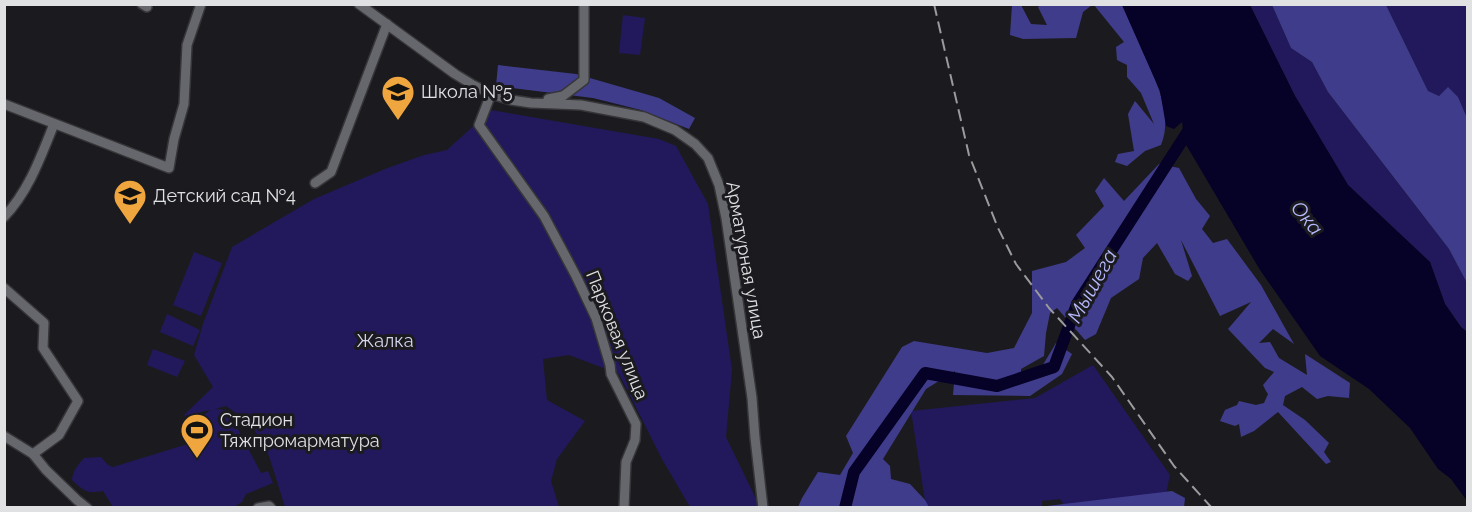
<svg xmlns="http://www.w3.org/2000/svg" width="1472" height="512" font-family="Raleway,sans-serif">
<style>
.green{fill:#21195b}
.forest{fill:#403c8c}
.water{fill:#060126}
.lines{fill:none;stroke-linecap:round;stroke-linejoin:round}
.river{stroke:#060126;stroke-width:12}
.minor-casing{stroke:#363639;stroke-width:12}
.minor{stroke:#66676c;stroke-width:9}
.rail{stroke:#9a9b9d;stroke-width:2;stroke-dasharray:12 6;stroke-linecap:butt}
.labels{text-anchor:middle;stroke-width:6;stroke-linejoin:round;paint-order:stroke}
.poi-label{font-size:18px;fill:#e0e1e3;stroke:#1b1b1f;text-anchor:start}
.street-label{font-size:18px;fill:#e0e1e3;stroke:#1b1b1f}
.park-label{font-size:18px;fill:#d3d6ed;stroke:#1b1b1f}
.water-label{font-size:20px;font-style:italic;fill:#b4b8fc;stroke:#1b1b1f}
</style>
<rect width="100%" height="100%" fill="#1b1b1f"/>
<g class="green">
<path d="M1250,5h22l19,43 21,14 16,30 121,157 18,34v49l-6,-5 -16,-23 -15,-42 -82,-77 -53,-89z"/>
<path d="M1386,5h81v113l-9,-21 -10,-9 -9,8 -11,-5z"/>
<path d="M623,15l22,3 -5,37 -21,-2z"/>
<path d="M491,110l168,29 17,7 32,58 24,166 -6,67 34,70h-70l-28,-48 -43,-85 -50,-19 -26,4 4,41 38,21 -28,38 -6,22 8,26h-274l-16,-51 -18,-32 -25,-18 -11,3 13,1 33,63 7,-2 5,12 -27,11 -4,8 -8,5h-121l-10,-16c-16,3 -19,0 -31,-11 1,-10 6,-15 12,-22l17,-1 7,8 5,2 78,-24 -3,-14 22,-19 -27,6 30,-29 -19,-32 9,-31 29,-77 82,-48 71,-30 39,-14 23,-5z"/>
<path d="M194,252l28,11 -21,53 -28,-11z"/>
<path d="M167,314l33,16 -7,16 -33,-14z"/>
<path d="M153,349l32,12 -8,16 -30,-12z"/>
<path d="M1093,365l77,110 -4,19 -102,11 -4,-6 -18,2v6h-116l-15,-96 124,-13z"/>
</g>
<g class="forest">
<path d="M1012,5h9l10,19 16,1 -9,-18 3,-2h51l-9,7 -7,26 -53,1 -13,-4z"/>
<path d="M1094,5h28c7,15 14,31 21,47 12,27 31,63 18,93l-16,6 -18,15 -12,-4 3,-8 16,-3 -6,-37 7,-13 19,23 -13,-31 -14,-16v-12l-10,-5 -1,-13 8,-5z"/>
<path d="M1272,5h114l42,86 11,5 9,-9 10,10 9,21v165l-18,-34 -121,-157 -16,-30 -21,-14z"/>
<path d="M498,65l78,9 83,24 36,20 -6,11 -48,-19 -48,-12 -97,-12z"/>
<path d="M1159,164l20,4 17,31 14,17 -8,13 11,14 14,-4 34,46 33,59 -21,-15 -14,14 11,-1 9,16 28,17 -2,-21 45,29 -1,15 -21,-2 -11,3 -15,-12 -17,9 -2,9 22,15 24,23 -5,9 7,10 -5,2 -48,-52 -24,19 -13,6 -2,-13 -4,2 -15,-5 5,-11 12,-5 2,-4 17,4 8,-2 4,-9 -2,-3 -3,-6 11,-13 -9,-4 -37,-39 23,-27 -31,14 -39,-76 11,36 -4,5 -13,-7 -18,-31 -14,15 -4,21 -28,19 -15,36 -11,6 -28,-32 -7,5 -4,20 -2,23 -23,13v8l20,-9 15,-25 16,11 -10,20 -32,22 -77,-1 2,-24 -29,18 -43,70 7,7 1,13 19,5 15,16 4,7h-131l4,-9 16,-26 22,3 13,-22 -7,-17 56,-89 12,-6 73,12 27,-5 18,-35v-42l34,-9 19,-14 -9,-13 28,-29 -9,-15 9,-13 20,23z"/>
<path d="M1172,491l13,7 -1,9h-145z"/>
</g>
<path class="water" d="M1122,5h128l45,91 53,89 82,77 15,42 16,23 6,5v169l-16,-22 -13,-10 -28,-41 -41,-39 -49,-33 -60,-86 -75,-127 -3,-21 -8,7 -8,-3 -6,-35z"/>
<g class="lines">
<path class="river" d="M845,508l9,-36 71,-99 72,13 57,-19 23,-63 115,-179"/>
<defs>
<g id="minor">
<path d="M142,4l5,3"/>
<path d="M359,4l96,70 18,11 18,9 20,6 20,3 50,2 63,12 31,13 20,14 13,14 11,27 7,33 26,180 3,40 8,70"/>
<path d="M491,94l-12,31 65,91 32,60 20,42 14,47 1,9 25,50 -1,16 -9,22 -2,46"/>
<path d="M548,99l15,-3 21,-16v-76"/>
<path d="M4,104l165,64 5,-29 10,-35 3,-59 14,-41"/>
<path d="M315,183l16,-11 56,-148"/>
<path d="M4,217c25,-26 37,-61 50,-93"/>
<path d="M4,288l40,35 -1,25 35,53 -19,34 -26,19"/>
<path d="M4,436l29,18 13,16 31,30 10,8"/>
<path d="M258,508l11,-2 2,2"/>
</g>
</defs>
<use href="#minor" class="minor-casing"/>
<use href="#minor" class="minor"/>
<path class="rail" d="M934,4l35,151 29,73 18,36 33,44 63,69 62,89 38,42"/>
</g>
<defs>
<symbol id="school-pin" viewBox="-11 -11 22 30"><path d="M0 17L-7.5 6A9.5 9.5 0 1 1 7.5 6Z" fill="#f0a63f" stroke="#1b1b1f"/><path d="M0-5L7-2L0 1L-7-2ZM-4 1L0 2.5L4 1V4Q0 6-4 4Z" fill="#111"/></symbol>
<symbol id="stadium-pin" viewBox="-11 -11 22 30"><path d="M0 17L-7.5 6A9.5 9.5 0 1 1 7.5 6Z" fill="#f0a63f" stroke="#1b1b1f"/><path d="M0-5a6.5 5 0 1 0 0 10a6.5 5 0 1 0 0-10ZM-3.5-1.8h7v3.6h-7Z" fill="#111"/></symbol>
</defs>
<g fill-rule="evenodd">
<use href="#school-pin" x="379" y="73" width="38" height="52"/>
<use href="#school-pin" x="111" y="177" width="38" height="52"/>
<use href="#stadium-pin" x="178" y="411" width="38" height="52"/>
</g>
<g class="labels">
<g class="poi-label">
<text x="421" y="98">Школа №5</text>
<text x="153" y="202">Детский сад №4</text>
<text x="220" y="426">Стадион<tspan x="220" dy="21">Тяжпромарматура</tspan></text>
</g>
<g class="street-label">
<text transform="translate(746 260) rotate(80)" y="6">Арматурная улица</text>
<text transform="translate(617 335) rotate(68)" y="6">Парковая улица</text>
</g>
<g class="park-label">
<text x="385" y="347">Жалка</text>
</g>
<g class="water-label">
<text transform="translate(1307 218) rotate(50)" y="7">Ока</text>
<text transform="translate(1092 286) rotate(-61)" y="7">Мышега</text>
</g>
</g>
<rect width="1472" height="512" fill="none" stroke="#e0e1e3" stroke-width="12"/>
</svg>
